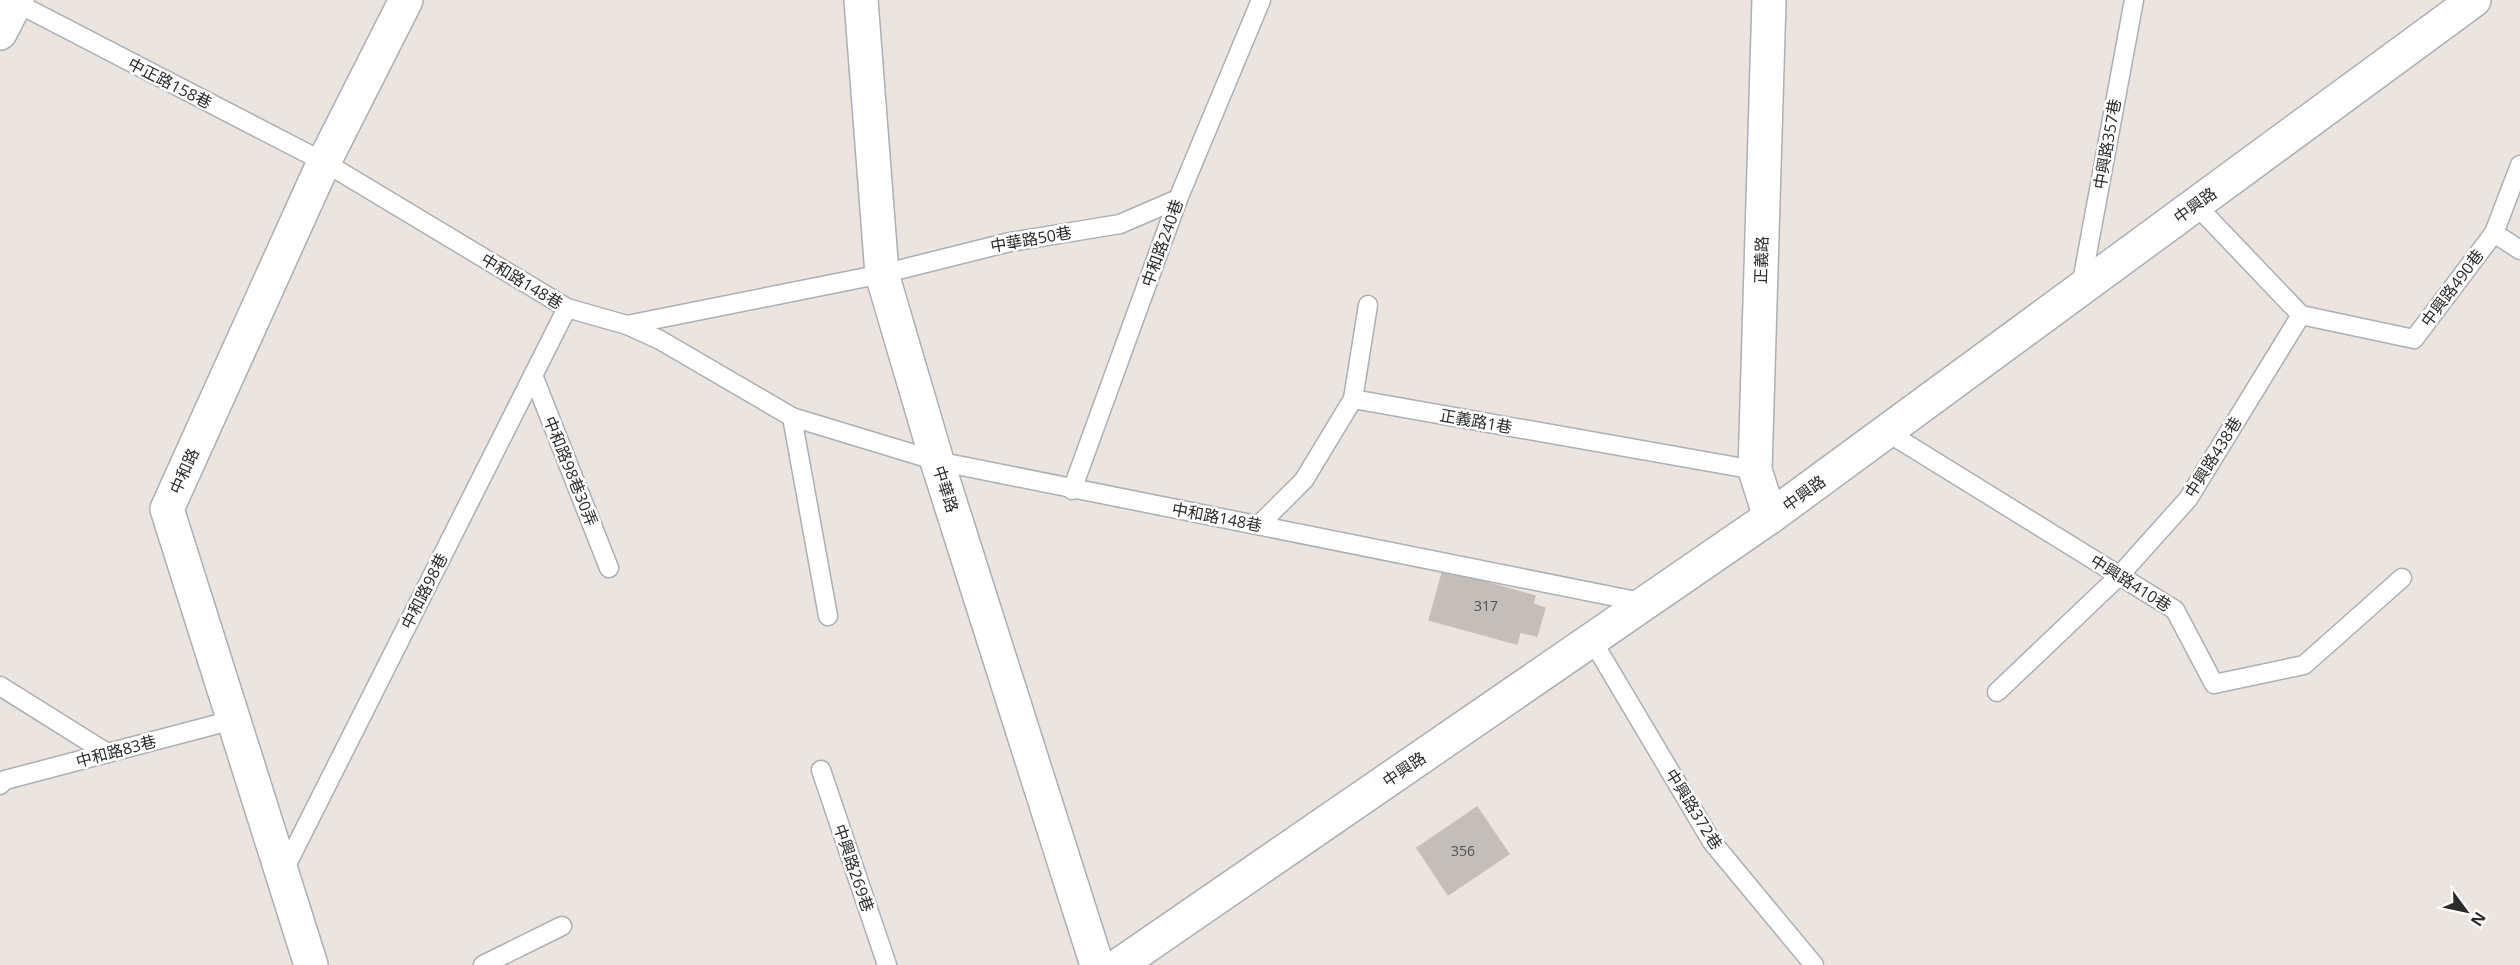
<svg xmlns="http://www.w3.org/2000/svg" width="2520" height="965" font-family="'Open Sans','Noto Sans TC',sans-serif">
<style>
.building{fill:#c4bebb;stroke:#c7bfb8;stroke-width:1.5}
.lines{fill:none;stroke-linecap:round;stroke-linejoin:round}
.lane-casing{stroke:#abafb6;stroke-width:21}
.street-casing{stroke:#abafb6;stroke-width:36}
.secondary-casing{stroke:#abafb6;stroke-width:36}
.lane{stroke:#fff;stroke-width:18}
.street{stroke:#fff;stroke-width:33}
.secondary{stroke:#fff;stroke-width:33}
.labels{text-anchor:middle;stroke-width:5;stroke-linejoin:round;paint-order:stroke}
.number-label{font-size:14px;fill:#51504f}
.street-label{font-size:16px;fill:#2b2b2b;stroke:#fff}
</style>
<rect width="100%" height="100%" fill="#ece4de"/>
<g class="building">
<path d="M1443,570l92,26 -2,8 12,4 -8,28 -17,-4 -3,12 -88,-24z"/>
<path d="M1477,807l32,47 -61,41 -31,-47z"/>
</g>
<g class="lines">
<defs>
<g id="lane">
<path d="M11,0l313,162 243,146 60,17 33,15 132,77 145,44 709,142"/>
<path d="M2494,233l26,17"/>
<path d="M2081,287l53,-287"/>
<path d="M2301,315l113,24 80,-106 26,-68"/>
<path d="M627,325l255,-51 128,-32 110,-18 58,-25"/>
<path d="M533,375l76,193"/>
<path d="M1353,399l15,-94"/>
<path d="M792,417l36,199"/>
<path d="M1887,432l288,178 39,74 90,-19 98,-87"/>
<path d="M1072,490l106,-291 83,-199"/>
<path d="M1259,525l45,-45 49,-81 402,71"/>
<path d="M1592,640l120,202 102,123"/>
<path d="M0,686l107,67"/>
<path d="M1997,692l122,-116 69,-77 113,-184 -105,-110"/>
<path d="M821,770l66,195"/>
<path d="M0,785l5,-5 228,-60"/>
<path d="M282,874l285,-566"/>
<path d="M483,965l79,-39"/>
</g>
<g id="street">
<path d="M861,0l21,274 55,187 160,504"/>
<path d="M1769,0l-14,470 15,47"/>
<path d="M311,965l-144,-456 157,-347 82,-162"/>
<path d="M1119,965l651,-448 704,-517"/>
</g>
<path id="secondary" d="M0,33l17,-33"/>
</defs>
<use href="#lane" class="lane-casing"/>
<use href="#street" class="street-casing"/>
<use href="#secondary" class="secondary-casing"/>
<use href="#lane" class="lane"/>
<use href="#street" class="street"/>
<use href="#secondary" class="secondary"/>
</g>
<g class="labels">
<g class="number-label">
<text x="1486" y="611">317</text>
<text x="1463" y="856">356</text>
</g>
<g class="street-label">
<text transform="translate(170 83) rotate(27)" y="6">中正路158巷</text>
<text transform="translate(2107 144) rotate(-80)" y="6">中興路357巷</text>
<text transform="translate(2195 205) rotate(-36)" y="6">中興路</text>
<text transform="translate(1031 239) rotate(-10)" y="6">中華路50巷</text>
<text transform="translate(1162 243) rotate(-70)" y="6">中和路240巷</text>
<text transform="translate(1761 260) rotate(-88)" y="6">正義路</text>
<text transform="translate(522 281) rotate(31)" y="6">中和路148巷</text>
<text transform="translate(2452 288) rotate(-53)" y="6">中興路490巷</text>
<text transform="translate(1476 421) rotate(10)" y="6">正義路1巷</text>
<text transform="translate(2213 457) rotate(-58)" y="6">中興路438巷</text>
<text transform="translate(184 471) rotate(-66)" y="6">中和路</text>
<text transform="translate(571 471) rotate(68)" y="6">中和路98巷30弄</text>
<text transform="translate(946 489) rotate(72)" y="6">中華路</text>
<text transform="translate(1804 493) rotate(-36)" y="6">中興路</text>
<text transform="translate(1217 517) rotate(11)" y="6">中和路148巷</text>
<text transform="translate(2131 583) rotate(32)" y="6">中興路410巷</text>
<text transform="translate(424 591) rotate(-63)" y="6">中和路98巷</text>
<text transform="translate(116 751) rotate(-15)" y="6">中和路83巷</text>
<text transform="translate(1404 769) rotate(-34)" y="6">中興路</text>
<text transform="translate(1694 809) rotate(58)" y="6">中興路372巷</text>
<text transform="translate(854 868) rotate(71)" y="6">中興路269巷</text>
</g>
</g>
<g transform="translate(2466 911) rotate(123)" stroke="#ffffff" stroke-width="4.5" paint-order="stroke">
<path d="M0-4.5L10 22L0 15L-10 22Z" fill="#2b2b2b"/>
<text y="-9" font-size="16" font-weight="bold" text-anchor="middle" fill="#2b2b2b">N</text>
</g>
</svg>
